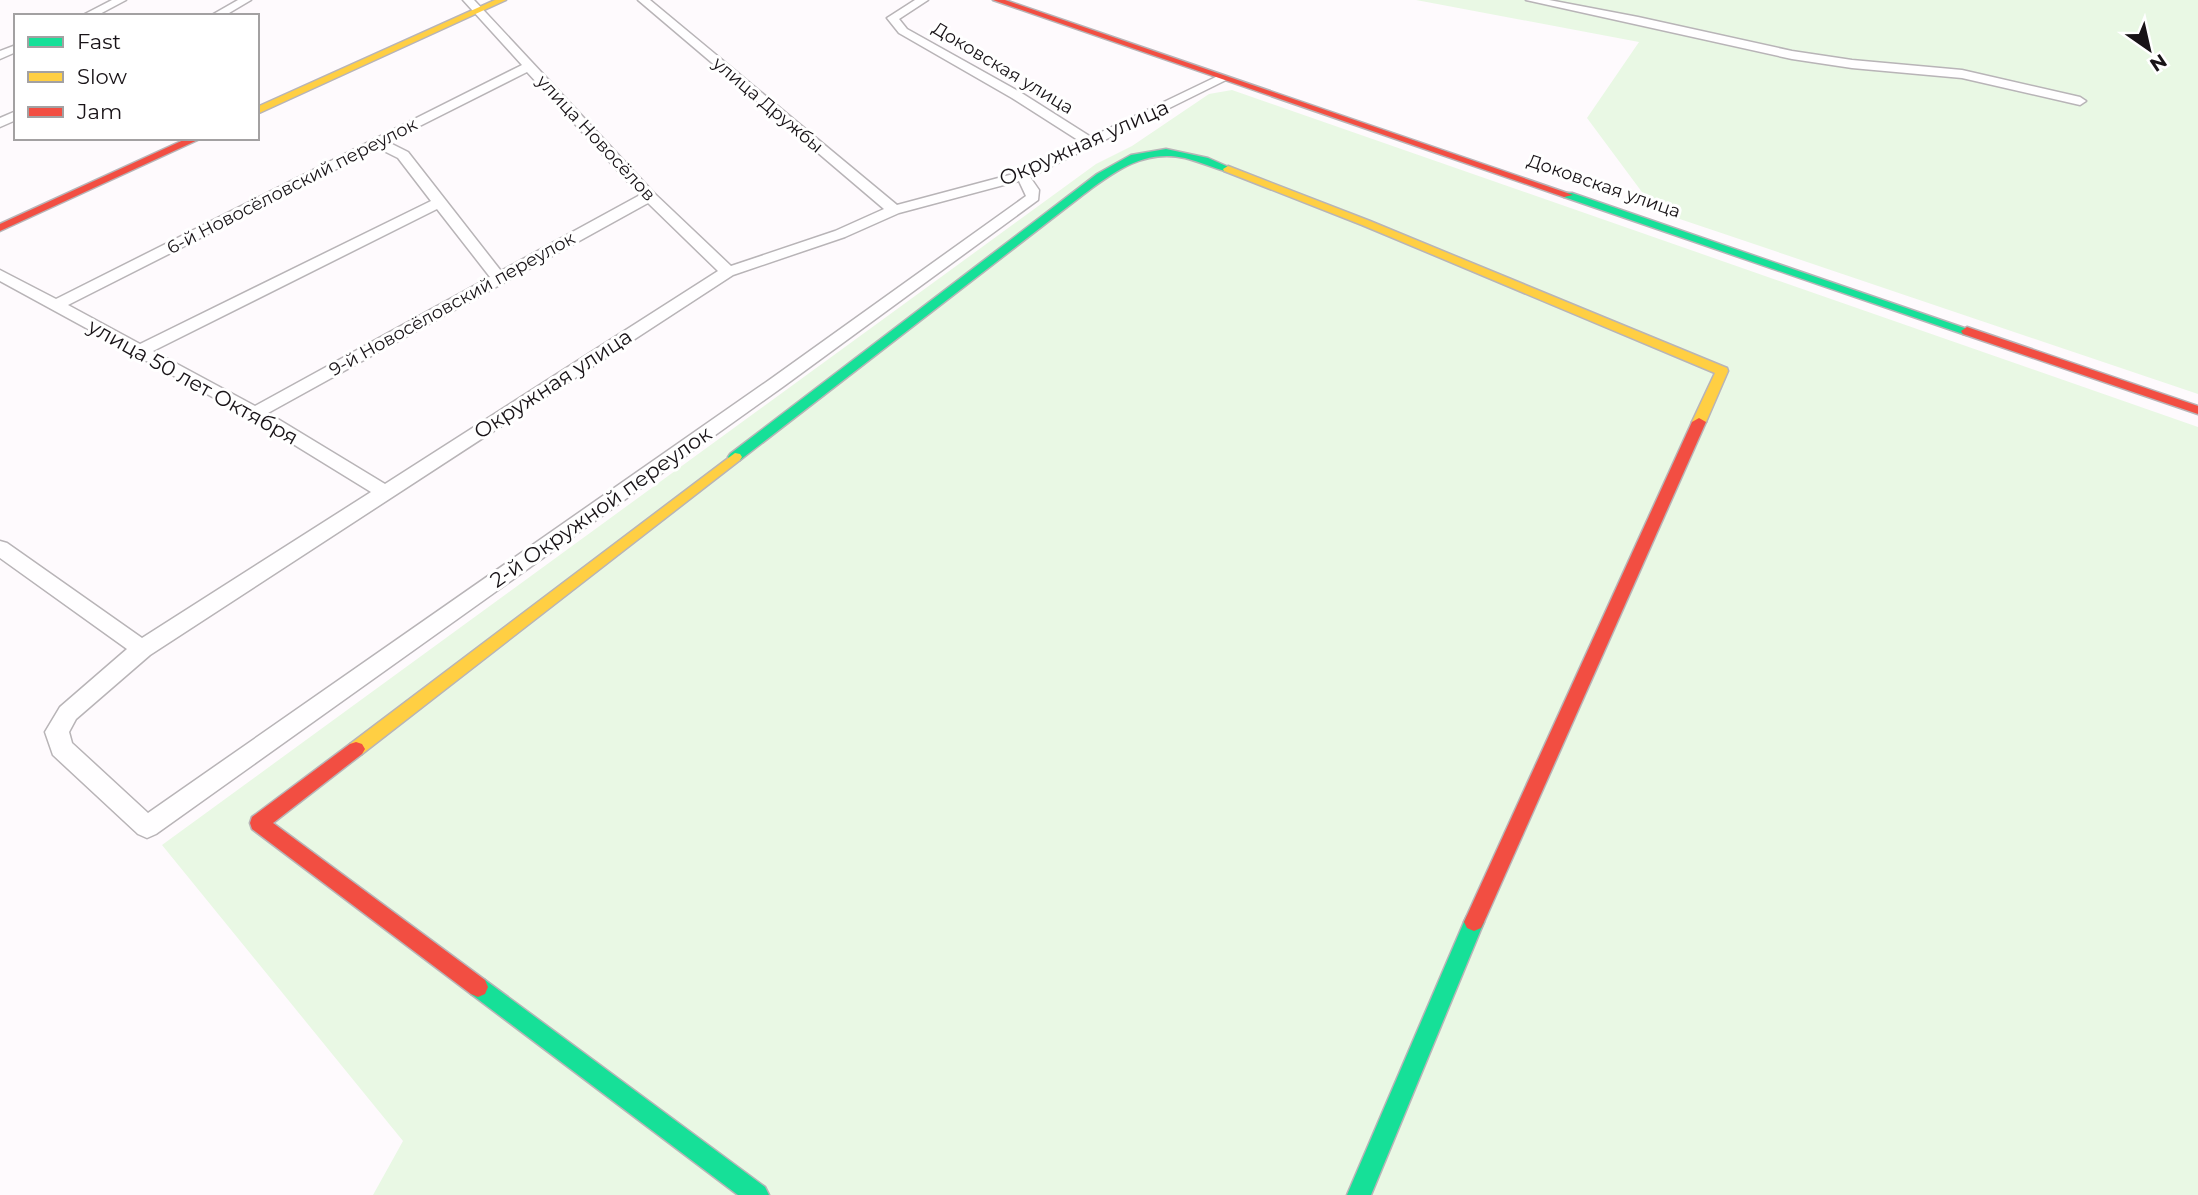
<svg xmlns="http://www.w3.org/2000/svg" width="2198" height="1195" font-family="Montserrat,sans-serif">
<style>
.green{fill:#e9f8e4}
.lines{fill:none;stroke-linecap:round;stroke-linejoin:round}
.street-casing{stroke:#b8b4b7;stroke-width:3}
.fast-casing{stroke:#b8b4b7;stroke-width:3}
.slow-casing{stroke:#b8b4b7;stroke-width:3}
.jam-casing{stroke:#b8b4b7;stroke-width:3}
.street{fill:#fffeff;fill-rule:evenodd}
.fast{fill:#16e098;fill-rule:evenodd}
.slow{fill:#ffcf43;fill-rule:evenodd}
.jam{fill:#f24e42;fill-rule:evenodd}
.labels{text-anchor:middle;stroke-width:6;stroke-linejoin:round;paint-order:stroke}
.far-street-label{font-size:18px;fill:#181317;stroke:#fff}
.street-label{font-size:21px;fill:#181317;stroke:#fff}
</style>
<rect width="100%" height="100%" fill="#fefafd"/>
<g class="green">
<path d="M1416,0h782v394l-542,-183 -69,-93 52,-76z"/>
<path d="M1232,90l966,337v768h-1825l30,-54 -241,-296 934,-681 36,-18 77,-52z"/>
</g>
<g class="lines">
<defs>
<g id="street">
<path d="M112,0h14l-30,16h-15z"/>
<path d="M238,0h13l-27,16h-14z"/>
<path d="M463,0h11l180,193 77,73 104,-35 49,-22 -246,-209h12l247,205 120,-32 64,-31 -69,-44 -113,-65 -12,-15 28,-18h13l-29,19 8,10 113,63 71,45 129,-62 10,3 -200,99 9,13 -1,10 -254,186 -628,448 -9,4 -9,-4 -85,-79 -8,-23 15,-25 67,-58 -127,-91v-17l7,2 135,95 229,-146 -122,-75 -249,-136v-11l56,29 466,-234zM527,72l113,123 -139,76 -93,-119 -20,-10zM378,148l20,10 33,43 -291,143 -72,-39zM1019,181l7,15 -254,182 -624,435 -76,-70 -3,-11 7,-13 74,-64 583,-380 112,-38 54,-24zM648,203l70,68 -333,213 -117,-71zM437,209l53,68 -235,129 -102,-55z"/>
<path d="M1526,0h23l89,17 154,34 60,9 110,10 118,27 6,4 -6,4 -118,-27 -110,-10 -60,-9z"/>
<path d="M16,45v7l-16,7v-8z"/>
<path d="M16,111v9l-16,7v-9z"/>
</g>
<g id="fast">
<path d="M1166,149l42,9 25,11 -5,3c-14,-4 -28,-10 -43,-14 -41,-9 -70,13 -101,36l-344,266h-10l-2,-3 2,-3 367,-280 34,-19z"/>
<path d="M1564,193h8l401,138 -6,4 -4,-1 -399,-137z"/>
<path d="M1474,913l7,3 3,6 -113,273h-24l117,-273 3,-6z"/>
<path d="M478,977l7,3 280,207 4,8h-31l-267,-201 -3,-7 3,-7z"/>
</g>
<g id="slow">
<path d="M495,0h11l-249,114v-7z"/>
<path d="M1228,166l142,55 357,147 1,3 -22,51 -7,4 -7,-4 23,-49 -353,-148 -138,-54 -1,-2z"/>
<path d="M735,453l5,1 2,3 -2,3 -378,294 -6,2 -6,-2 -3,-5 3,-5z"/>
</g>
<g id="jam">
<path d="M993,0h12l568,195 -9,2z"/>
<path d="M188,138h14l-202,93v-7z"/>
<path d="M1967,327l231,79v8l-235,-80 -2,-3z"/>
<path d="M1699,418l7,4 -222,500 -3,6 -7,3 -7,-3 -3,-6 228,-500z"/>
<path d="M356,742l6,2 3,5 -3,5 -89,69 212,157 3,7 -3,7 -7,3 -7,-3 -219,-165 -2,-6 2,-6 98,-73z"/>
</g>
</defs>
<use href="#street" class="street-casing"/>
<use href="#fast" class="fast-casing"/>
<use href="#slow" class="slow-casing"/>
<use href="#jam" class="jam-casing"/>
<use href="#street" class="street"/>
<use href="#fast" class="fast"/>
<use href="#slow" class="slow"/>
<use href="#jam" class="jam"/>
</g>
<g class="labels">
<g class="far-street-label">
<text transform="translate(1003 68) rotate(31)" y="6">Доковская улица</text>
<text transform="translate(768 105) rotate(40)" y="6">улица Дружбы</text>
<text transform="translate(596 138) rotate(47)" y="6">улица Новосёлов</text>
<text transform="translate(292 186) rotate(-27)" y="6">6-й Новосёловский переулок</text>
<text transform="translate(1604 186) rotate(19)" y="6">Доковская улица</text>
<text transform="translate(452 304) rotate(-29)" y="6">9-й Новосёловский переулок</text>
</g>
<g class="street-label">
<text transform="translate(1084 143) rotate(-24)" y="7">Окружная улица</text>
<text transform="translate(193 382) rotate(29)" y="7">улица 50 лет Октября</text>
<text transform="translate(553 384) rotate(-33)" y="7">Окружная улица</text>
<text transform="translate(601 507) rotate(-35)" y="7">2-й Окружной переулок</text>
</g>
</g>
<rect x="14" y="14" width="245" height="126" fill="#ffffff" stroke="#a3a1a2" stroke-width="2"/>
<rect x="28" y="37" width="35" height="10" fill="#16e098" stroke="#a3a1a2" stroke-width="2"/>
<text x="77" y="49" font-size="21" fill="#181317">Fast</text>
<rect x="28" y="72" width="35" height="10" fill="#ffcf43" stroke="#a3a1a2" stroke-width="2"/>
<text x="77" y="84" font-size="21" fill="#181317">Slow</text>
<rect x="28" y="107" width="35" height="10" fill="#f24e42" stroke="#a3a1a2" stroke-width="2"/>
<text x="77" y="119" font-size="21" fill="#181317">Jam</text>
<g transform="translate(2149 49) rotate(146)" stroke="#ffffff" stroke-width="5" paint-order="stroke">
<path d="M0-5L12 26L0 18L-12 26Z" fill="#181317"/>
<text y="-10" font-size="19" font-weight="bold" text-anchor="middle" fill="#181317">N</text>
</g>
</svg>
